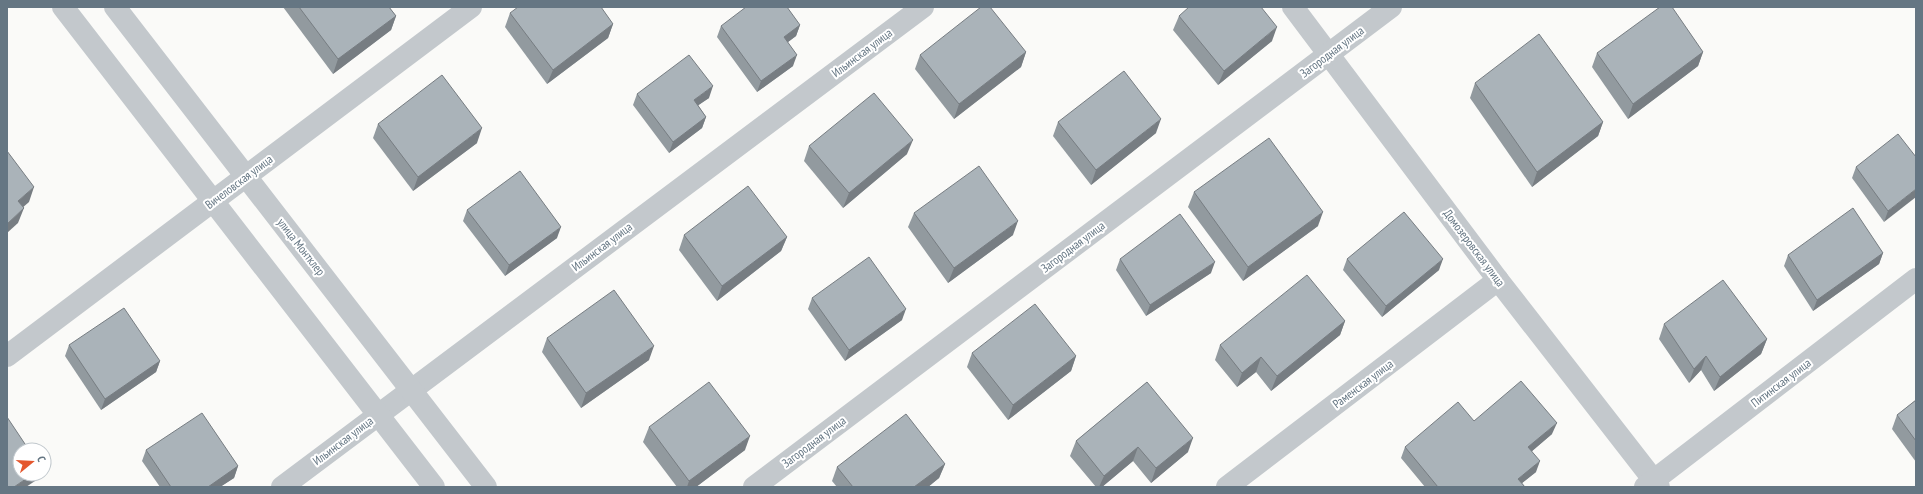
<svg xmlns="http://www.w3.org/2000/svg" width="1923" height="494" font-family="'PT Sans Narrow',sans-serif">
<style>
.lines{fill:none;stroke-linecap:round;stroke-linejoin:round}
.minor{stroke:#c3c8cc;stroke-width:22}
.tertiary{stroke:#c3c8cc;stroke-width:22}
.wall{fill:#929a9f}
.shaded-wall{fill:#777d82}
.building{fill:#aab3b9;stroke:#777d82}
.labels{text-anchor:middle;stroke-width:4;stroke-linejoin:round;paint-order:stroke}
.street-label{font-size:12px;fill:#657683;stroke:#fff}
</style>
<rect width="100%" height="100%" fill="#fafaf8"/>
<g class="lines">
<g class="minor">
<path d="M1293,7l205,273 161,207"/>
<path d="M7,356l464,-349"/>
<path d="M282,487l641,-480"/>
<path d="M754,487l637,-480"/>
<path d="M1227,487l271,-207"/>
<path d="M1645,487l271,-208"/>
</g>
<g class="tertiary">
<path d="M63,7l371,480"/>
<path d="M115,7l371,480"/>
</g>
</g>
<g class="wall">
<path d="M283,7h106l7,9 -5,14 -58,44z"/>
<path d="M510,13l103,11 -5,14 -61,46 -42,-57z"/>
<path d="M1179,16l93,25 -54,44 -45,-55z"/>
<path d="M800,25l-4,11 -8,6 5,24 -36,26 -40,-55 4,-11z"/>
<path d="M1026,52l-5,15 -67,52 -39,-50 5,-14z"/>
<path d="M1703,52l-5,14 -70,53 -36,-52 5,-14z"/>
<path d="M1475,83l128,39 -5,14 -66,51 -62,-89z"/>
<path d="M637,94l72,4 -11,7 8,12 -4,11 -33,25 -36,-48z"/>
<path d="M1058,122l98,11 -65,52 -38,-49z"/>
<path d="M378,124l99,19 -64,48 -40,-53z"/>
<path d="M809,146l98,8 -64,54 -39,-47z"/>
<path d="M1916,157l-32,65 -32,-44 4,-11z"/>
<path d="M1194,192l124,34 -75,55 -55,-74z"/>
<path d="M467,210l90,28 -52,38 -42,-55z"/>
<path d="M914,213l99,22 -65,48 -40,-56z"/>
<path d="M684,235l103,2 -6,14 -64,50 -38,-51z"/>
<path d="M1883,253l-4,11 -66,47 -29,-45 4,-11z"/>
<path d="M1120,259l91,14 -65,43 -30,-46z"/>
<path d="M1347,259l92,11 -57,47 -39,-47z"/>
<path d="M812,298l90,22 -57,41 -37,-52z"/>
<path d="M1345,321l-5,14 -69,56 -15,-19 -19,15 -22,-27 5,-15z"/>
<path d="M1664,324l103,15 -6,15 -47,37 -13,-21 -12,13 -30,-44z"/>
<path d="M547,338l102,22 -68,48 -39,-56z"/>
<path d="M69,345l91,16 -4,11 -55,38 -36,-54z"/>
<path d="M972,353l104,3 -5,15 -63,49 -41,-53z"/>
<path d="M1147,382l41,70 -37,31 -18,-22 -31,26h-6l-26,-31 6,-15z"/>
<path d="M1916,400v62l-24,-33 5,-14z"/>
<path d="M1474,421l78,13 -20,17 4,21 -14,11 3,4h-100l-24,-29 4,-11z"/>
<path d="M649,427l96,23 -49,37h-19l-34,-45z"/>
<path d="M146,450l92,16 -4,12 -14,9h-60l-18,-26z"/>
<path d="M945,464l-6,14 -11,9h-91l-5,-6 5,-14z"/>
</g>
<g class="shaded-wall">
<path d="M396,16l-5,14 -58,44 5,-15z"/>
<path d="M613,24l-5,14 -61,46 6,-14z"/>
<path d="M800,25l-4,11 -16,12 4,-11z"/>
<path d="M1277,27l-5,14 -54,44 6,-14z"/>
<path d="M1026,52l-5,15 -67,52 5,-15z"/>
<path d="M1703,52l-5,14 -70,53 5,-15z"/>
<path d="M797,55l-4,11 -36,26 4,-11z"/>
<path d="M713,86l-4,12 -19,13 4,-11z"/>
<path d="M706,117l-4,11 -33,25 4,-11z"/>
<path d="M1161,119l-5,14 -65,52 5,-15z"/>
<path d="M1603,122l-5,14 -66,51 5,-15z"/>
<path d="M482,128l-5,15 -64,48 5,-14z"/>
<path d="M913,140l-6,14 -64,54 6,-15z"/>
<path d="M34,187l-5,15 -16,14 5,-15z"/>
<path d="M1916,189v8l-32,25 4,-11z"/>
<path d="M24,208l-6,15 -11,10v-9z"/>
<path d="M1323,212l-5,14 -75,55 5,-14z"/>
<path d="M1018,221l-5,14 -65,48 6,-15z"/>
<path d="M561,227l-4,11 -52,38 4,-11z"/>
<path d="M787,237l-6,14 -64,50 5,-15z"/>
<path d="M1883,253l-4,11 -66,47 4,-11z"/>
<path d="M1443,259l-4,11 -57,47 4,-11z"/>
<path d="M1215,262l-4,11 -65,43 4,-11z"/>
<path d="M906,309l-4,11 -57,41 4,-11z"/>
<path d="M1345,321l-5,14 -69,56 6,-15z"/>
<path d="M1767,339l-6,15 -47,37 6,-14z"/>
<path d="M654,346l-5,14 -68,48 5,-15z"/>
<path d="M1076,356l-5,15 -63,49 5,-15z"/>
<path d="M1706,356l-5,14 -12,13 5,-14z"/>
<path d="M1261,357l-5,15 -19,15 5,-14z"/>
<path d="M160,361l-4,11 -55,38 4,-11z"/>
<path d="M1557,423l-5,11 -28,24 4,-11z"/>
<path d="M750,436l-5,14 -49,37h-9l2,-6z"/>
<path d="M1193,438l-5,14 -37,31 5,-15z"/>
<path d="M1138,447l-5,14 -31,26h-3l5,-11z"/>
<path d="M1540,461l-4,11 -19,15 1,-8z"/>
<path d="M945,464l-6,14 -11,9h-14z"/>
<path d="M238,466l-4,12 -14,9h-12z"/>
<path d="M33,474h7l-2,5 -12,8h-12z"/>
</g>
<g class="building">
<path d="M299,7h90l7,9 -58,43z"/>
<path d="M518,7h83l12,17 -60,46 -43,-57z"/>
<path d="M746,7h41l13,18 -16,12 13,18 -36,26 -40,-55z"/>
<path d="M981,7h9l36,45 -67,52 -39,-49z"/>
<path d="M1189,7h72l16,20 -53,44 -45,-55z"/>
<path d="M1660,7h12l31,45 -70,52 -36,-51z"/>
<path d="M1539,34l64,88 -66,50 -62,-89z"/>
<path d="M689,55l24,31 -19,14 12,17 -33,25 -36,-48z"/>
<path d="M1124,71l37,48 -65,51 -38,-48z"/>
<path d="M442,75l40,53 -64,49 -40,-53z"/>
<path d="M874,93l39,47 -64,53 -40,-47z"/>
<path d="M1898,134l18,23v32l-28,22 -32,-44z"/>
<path d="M1269,138l54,74 -75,55 -54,-75z"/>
<path d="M7,151l27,36 -16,14 6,7 -17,16z"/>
<path d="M979,166l39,55 -64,47 -40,-55z"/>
<path d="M520,171l41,56 -52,38 -42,-55z"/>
<path d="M748,186l39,51 -65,49 -38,-51z"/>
<path d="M1853,208l30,45 -66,47 -29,-45z"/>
<path d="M1404,212l39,47 -57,47 -39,-47z"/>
<path d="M1180,214l35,48 -65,43 -30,-46z"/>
<path d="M869,257l37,52 -57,41 -37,-52z"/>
<path d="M1307,275l38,46 -68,55 -16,-19 -19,16 -22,-28z"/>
<path d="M1723,280l44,59 -47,38 -14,-21 -12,13 -30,-45z"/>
<path d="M614,290l40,56 -68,47 -39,-55z"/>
<path d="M1035,304l41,52 -63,49 -41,-52z"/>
<path d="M124,308l36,53 -55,38 -36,-54z"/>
<path d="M1521,381l36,42 -29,24 12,14 -22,18 7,8h-52l-1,-1 -1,1h-33l-33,-40 53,-45 16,19z"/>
<path d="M709,382l41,54 -61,45 -40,-54z"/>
<path d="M1147,382l46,56 -37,30 -18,-21 -34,29 -28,-35z"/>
<path d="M1916,400v41l-19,-26z"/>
<path d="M202,413l36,53 -30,21h-37l-25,-37z"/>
<path d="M906,414l39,50 -31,23h-61l-16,-20z"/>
<path d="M7,417l22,33h-9v24h13l-19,13h-7z"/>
</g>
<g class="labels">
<g class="street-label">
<text transform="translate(1332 52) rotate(-37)" y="4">Загородная улица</text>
<text transform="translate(862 53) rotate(-37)" y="4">Ильинская улица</text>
<text transform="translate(239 182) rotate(-37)" y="4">Вичеловская улица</text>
<text transform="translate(301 247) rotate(52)" y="4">улица Монтклер</text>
<text transform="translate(602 247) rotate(-37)" y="4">Ильинская улица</text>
<text transform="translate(1073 247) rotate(-37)" y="4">Загородная улица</text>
<text transform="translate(1474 248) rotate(53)" y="4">Домозеровская улица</text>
<text transform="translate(1781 383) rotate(-37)" y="4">Питинская улица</text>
<text transform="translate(1363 384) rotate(-37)" y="4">Раменская улица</text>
<text transform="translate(343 441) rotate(-37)" y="4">Ильинская улица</text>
<text transform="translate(814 442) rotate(-37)" y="4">Загородная улица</text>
</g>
</g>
<rect width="1923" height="494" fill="none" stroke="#657683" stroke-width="16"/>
<g transform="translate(32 462) rotate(72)"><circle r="19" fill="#ffffff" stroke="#c1c8cd"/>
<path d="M0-3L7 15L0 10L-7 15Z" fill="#e4572e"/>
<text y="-6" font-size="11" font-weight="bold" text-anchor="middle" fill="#657683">С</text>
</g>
</svg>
